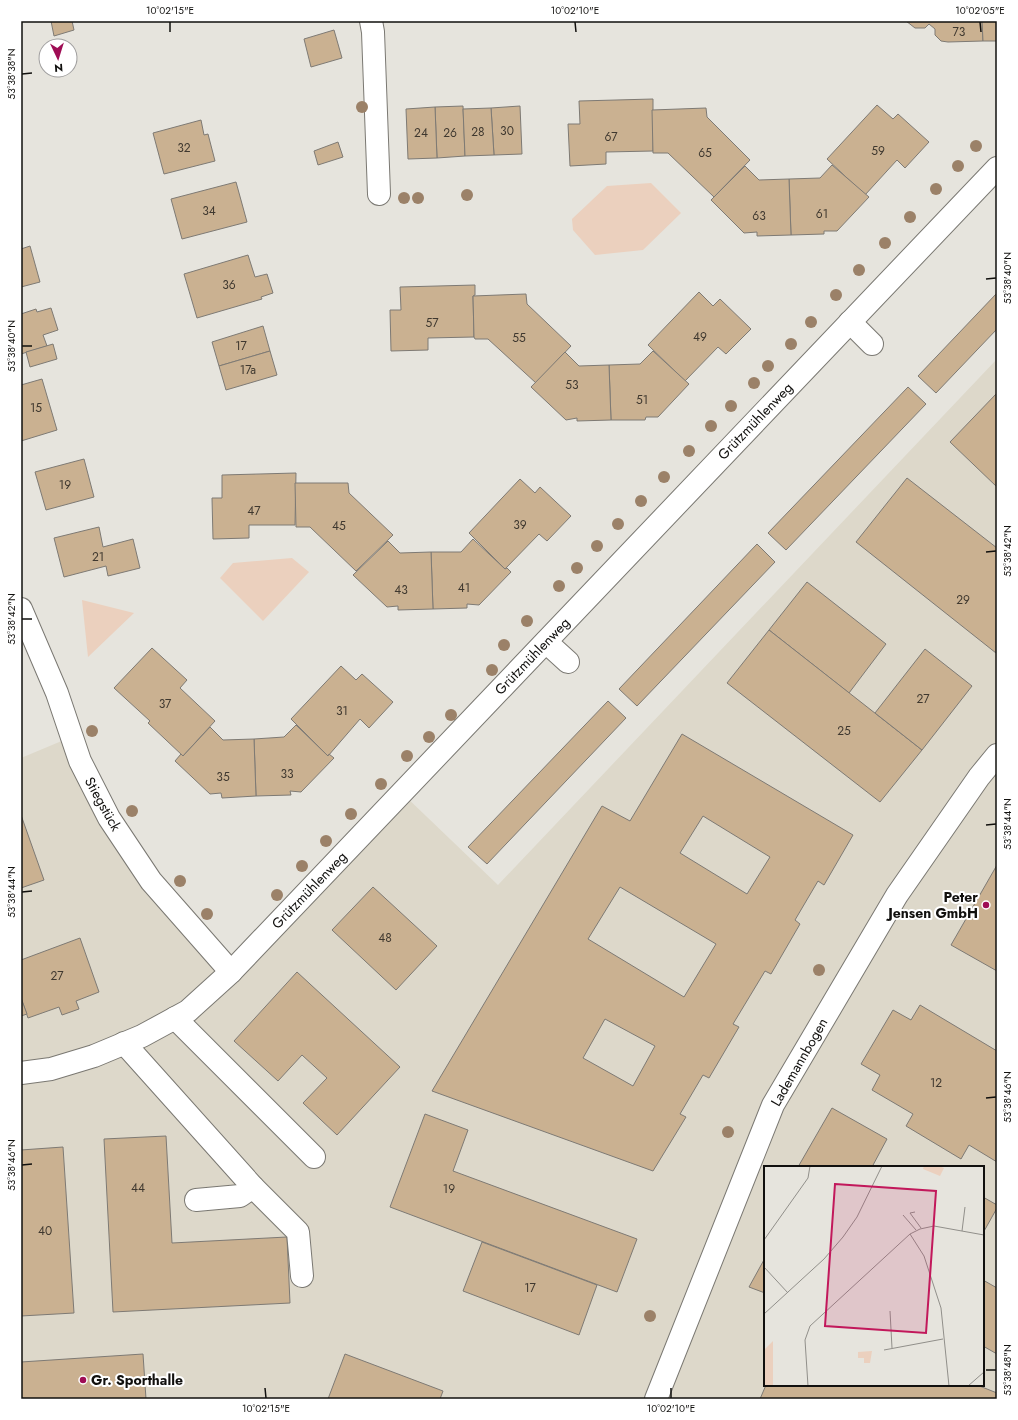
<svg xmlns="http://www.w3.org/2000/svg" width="1018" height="1420" font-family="Jost,sans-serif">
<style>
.built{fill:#ddd8ca;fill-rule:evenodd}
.green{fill:#ebd0be}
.building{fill:#cab191;stroke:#7e7a74;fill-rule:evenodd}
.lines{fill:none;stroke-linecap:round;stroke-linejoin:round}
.minor-casing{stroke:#7a7872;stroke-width:24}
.minor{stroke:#fff;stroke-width:22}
.tree{fill:#9b8168}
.ticks{fill:none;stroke:#11100e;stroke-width:1.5}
.poi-dot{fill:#9f0d55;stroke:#fff;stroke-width:1.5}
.labels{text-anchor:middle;stroke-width:4;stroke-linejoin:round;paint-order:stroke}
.number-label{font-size:12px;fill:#3f382f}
.street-label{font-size:14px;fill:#11100e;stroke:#fff}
.poi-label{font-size:14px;font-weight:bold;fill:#11100e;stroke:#fff;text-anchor:end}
.inset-road{fill:none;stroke:#918f8a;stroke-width:1}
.view{fill:#c2185b;fill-opacity:0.15;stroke:#c2185b;stroke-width:2}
.inset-edge{fill:none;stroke:#11100e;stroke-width:2}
.neatline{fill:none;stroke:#11100e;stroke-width:1.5}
.ticks-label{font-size:10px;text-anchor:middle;fill:#11100e}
</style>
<rect width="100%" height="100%" fill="#e6e4dd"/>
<path class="built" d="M997,359v1040h-976v-641l55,-23 34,79 121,154 171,-175 96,92zM765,1167h218v218h-218z"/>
<g class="green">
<path d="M651,183l30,30 -38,37 -48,5 -22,-25 -1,-11 35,-33z"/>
<path d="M292,558l17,14 -46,49 -43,-43 13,-15z"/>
<path d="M82,600l52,13 -46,44z"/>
</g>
<g class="building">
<path d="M51,21h21l2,9 -20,6z"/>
<path d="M906,21h76l1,20 -35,1 -7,-1 -6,-6v-6l-6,-5 -4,4h-10z"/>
<path d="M982,21h15v20h-14z"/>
<path d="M334,30l8,28 -31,9 -7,-28z"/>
<path d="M653,99v52l-47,1v12l-36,2 -2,-42h12l-1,-23z"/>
<path d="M877,105l16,14 5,-5 31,28 -24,26 -8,-8 -32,35 -38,-36z"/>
<path d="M463,106l2,50 -28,2 -2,-51z"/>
<path d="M520,106l2,48 -28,1 -3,-47z"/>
<path d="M435,107l2,51 -29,1 -2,-50z"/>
<path d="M491,108l3,47 -29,1 -2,-47z"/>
<path d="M706,108l1,9 43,43 -36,37 -46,-44h-15l-1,-43z"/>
<path d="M201,120l3,15 4,-1 7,27 -51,13 -11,-41z"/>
<path d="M338,142l5,15 -25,8 -4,-14z"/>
<path d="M832,165l37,32 -32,34h-13v3l-33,1 -2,-56 31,-1z"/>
<path d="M745,166l14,14 30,-1 2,56 -34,1v-4l-13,1 -33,-33z"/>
<path d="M236,182l11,40 -65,17 -11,-40z"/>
<path d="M30,246l10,36 -19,5v-38z"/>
<path d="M248,255l7,22 12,-3 6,19 -12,4 1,2 -65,19 -13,-44z"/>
<path d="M475,285v10l-2,1 1,41 -46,1v12l-37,1 -1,-41h11l-1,-23z"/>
<path d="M699,292l14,14 7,-7 31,30 -25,25 -8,-7 -33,34 -37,-36z"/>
<path d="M997,293v36l-61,64 -18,-17z"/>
<path d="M526,294l1,10 44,42 -35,37 -48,-44h-13l-1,-2 -1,-41z"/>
<path d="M51,308l7,22 -15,5 4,11 -26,8v-40l15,-5 1,3z"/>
<path d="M263,326l7,25 -51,15 -7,-24z"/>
<path d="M53,344l4,15 -27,8 -4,-15z"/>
<path d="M270,351l7,24 -51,15 -7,-24z"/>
<path d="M653,351l36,33 -31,33h-12l-1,3h-34l-2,-55 31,-1z"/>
<path d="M565,352l14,14 30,-1 2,55 -34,1v-3l-11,2 -35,-33z"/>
<path d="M42,379l15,51 -36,11v-56z"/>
<path d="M908,387l18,17 -140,146 -18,-17z"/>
<path d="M997,393v94l-47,-45z"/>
<path d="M84,459l10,38 -48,13 -11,-38z"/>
<path d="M296,473l-1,52h-46v13l-36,1 -1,-41h10v-23z"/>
<path d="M907,478l90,70 -1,105 -140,-111z"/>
<path d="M520,479l15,14 5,-6 31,29 -24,25 -8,-7 -34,35 -36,-36z"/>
<path d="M295,483h53l1,10 44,42 -37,36 -46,-44h-14z"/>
<path d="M99,527l4,20 30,-8 7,29 -32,8 -2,-10 -42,11 -10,-39z"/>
<path d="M473,539l32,30 2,-1 4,4 -32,33 -12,-1v4l-34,1 -2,-57h30z"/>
<path d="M388,541l12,12 31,-1 2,57 -35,1v-4l-11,1 -34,-32z"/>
<path d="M757,544l18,18 -138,144 -18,-17z"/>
<path d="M807,582l79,62 -37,49 -80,-63z"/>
<path d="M769,630l153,120 -42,52 -153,-119z"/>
<path d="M152,648l35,32 -7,8 35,33 -32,35 -35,-33 2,-2 -36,-33z"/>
<path d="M925,649l47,37 -50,64 -47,-37z"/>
<path d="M341,666l15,14 6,-6 31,28 -24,26 -9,-9 -32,37 -37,-37z"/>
<path d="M608,701l18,17 -139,146 -19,-17z"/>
<path d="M296,725l32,31 1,-2 5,4 -33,34 -11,-1 1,4 -35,1 -2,-57 30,-2z"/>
<path d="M210,727l13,13 31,-1 2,57 -34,2 -1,-5 -11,1 -35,-33 6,-7 2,2z"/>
<path d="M682,734l171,101 -29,50 -6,-4 -23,39 5,4 -29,50 -6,-3 -32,53 6,3 -30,51 -6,-3 -23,39 6,3 -33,54 -221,-80 170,-285 28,15zM703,816l67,41 -23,37 -67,-41zM620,887l96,57 -32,53 -96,-58zM605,1019l50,27 -22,40 -50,-28z"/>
<path d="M21,815l23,65 -23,8z"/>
<path d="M997,865v106l-46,-26z"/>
<path d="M373,887l64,59 -41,44 -64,-60z"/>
<path d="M80,938l19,54 -23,9 3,8 -17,6 -3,-8 -31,11 -7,-20v-38z"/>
<path d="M297,972l103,95 -63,68 -34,-32 24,-25 -25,-23 -24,26 -44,-40z"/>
<path d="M21,998l6,16 -6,2z"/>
<path d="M920,1005l77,46v111l-28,-17 -8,14 -55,-33 7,-12 -41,-24 8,-15 -19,-11 32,-54 18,10z"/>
<path d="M832,1108l55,31 -15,28h-74z"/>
<path d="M425,1114l43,16 -15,41 184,68 -20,53 -227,-85z"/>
<path d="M166,1136l6,107 115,-6 3,66 -177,9 -9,-173z"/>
<path d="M63,1147l11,166 -53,3v-166z"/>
<path d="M983,1197l14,8v3l-14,25z"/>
<path d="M482,1242l115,43 -18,50 -116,-44z"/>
<path d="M765,1258v35l-16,-6z"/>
<path d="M983,1280l14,8v66l-14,-8z"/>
<path d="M143,1354l3,45h-125v-37z"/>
<path d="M345,1354l98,37 -3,8h-112z"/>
<path d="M766,1385h211l20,8v6h-237z"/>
</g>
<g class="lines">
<defs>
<g id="minor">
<path d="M371,21l2,11 6,162"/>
<path d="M850,322l22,22"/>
<path d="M21,609l36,84 23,68 29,57 42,63 80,91"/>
<path d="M546,642l22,20"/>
<path d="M175,1018l139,139"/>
<path d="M124,1043l129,144 -13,9 -44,4"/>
<path d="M21,1073l30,-4 43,-13 48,-20 46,-25 43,-39 766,-804"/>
<path d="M253,1187l45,45 4,44"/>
<path d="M656,1399l117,-294 124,-210 82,-118 18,-22"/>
</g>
</defs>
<use href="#minor" class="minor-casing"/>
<use href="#minor" class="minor"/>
</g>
<g class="tree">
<circle cx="362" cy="107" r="6"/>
<circle cx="976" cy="146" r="6"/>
<circle cx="958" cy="166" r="6"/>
<circle cx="936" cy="189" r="6"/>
<circle cx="467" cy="195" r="6"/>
<circle cx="404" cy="198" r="6"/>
<circle cx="418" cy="198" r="6"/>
<circle cx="910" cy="217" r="6"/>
<circle cx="885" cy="243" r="6"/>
<circle cx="859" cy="270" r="6"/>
<circle cx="836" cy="295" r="6"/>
<circle cx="811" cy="322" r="6"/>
<circle cx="791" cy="344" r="6"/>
<circle cx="768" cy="366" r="6"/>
<circle cx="754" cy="383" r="6"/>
<circle cx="731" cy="406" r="6"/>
<circle cx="711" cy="426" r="6"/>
<circle cx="689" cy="451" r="6"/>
<circle cx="664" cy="477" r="6"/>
<circle cx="641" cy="501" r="6"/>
<circle cx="618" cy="524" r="6"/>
<circle cx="597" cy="546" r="6"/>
<circle cx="577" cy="568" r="6"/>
<circle cx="559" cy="586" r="6"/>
<circle cx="527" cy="621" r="6"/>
<circle cx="504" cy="645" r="6"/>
<circle cx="492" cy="670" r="6"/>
<circle cx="451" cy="715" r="6"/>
<circle cx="92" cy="731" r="6"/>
<circle cx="429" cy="737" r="6"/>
<circle cx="407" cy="756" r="6"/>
<circle cx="381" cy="784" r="6"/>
<circle cx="132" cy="811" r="6"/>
<circle cx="351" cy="814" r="6"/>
<circle cx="326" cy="841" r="6"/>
<circle cx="302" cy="866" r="6"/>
<circle cx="180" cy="881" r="6"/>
<circle cx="277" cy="895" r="6"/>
<circle cx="207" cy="914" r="6"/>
<circle cx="819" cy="970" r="6"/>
<circle cx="728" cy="1132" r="6"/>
<circle cx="650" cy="1316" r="6"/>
</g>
<path class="ticks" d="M170,22v10M575,22l1,10M980,22l1,10M22,74l10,-1M986,279l10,-1M22,346h10M986,552l10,-1M22,619h10M986,825l10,-1M22,892l10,-1M986,1098l10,-1M22,1165l10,-1M986,1370h10M265,1388l1,10M671,1388v10"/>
<g class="poi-dot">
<circle cx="986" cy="905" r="4"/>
<circle cx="83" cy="1380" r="4"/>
</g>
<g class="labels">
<g class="number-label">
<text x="959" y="36">73</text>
<text x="507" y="135">30</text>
<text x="478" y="136">28</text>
<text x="421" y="137">24</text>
<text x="450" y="137">26</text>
<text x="611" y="141">67</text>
<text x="184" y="152">32</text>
<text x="878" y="155">59</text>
<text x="705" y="157">65</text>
<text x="209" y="215">34</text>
<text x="822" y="218">61</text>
<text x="759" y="220">63</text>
<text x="229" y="289">36</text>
<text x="432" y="327">57</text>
<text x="700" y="341">49</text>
<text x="519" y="342">55</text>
<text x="241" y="350">17</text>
<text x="248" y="374">17a</text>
<text x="572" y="389">53</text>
<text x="642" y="404">51</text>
<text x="36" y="412">15</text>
<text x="65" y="489">19</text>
<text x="254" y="515">47</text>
<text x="520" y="529">39</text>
<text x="339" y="530">45</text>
<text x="98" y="561">21</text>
<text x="464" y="592">41</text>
<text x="401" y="594">43</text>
<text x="963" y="604">29</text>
<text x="923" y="703">27</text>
<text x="165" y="708">37</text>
<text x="342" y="715">31</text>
<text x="844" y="735">25</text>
<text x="287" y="778">33</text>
<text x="223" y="781">35</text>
<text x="385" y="942">48</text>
<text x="57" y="980">27</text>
<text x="936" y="1087">12</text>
<text x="138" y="1192">44</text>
<text x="449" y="1193">19</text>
<text x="45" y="1235">40</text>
<text x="530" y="1292">17</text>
</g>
<g class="street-label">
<text transform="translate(755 421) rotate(-46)" y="5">Grützmühlenweg</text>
<text transform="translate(532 656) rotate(-46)" y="5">Grützmühlenweg</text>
<text transform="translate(103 804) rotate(61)" y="5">Stiegstück</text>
<text transform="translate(309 890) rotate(-46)" y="5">Grützmühlenweg</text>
<text transform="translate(799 1062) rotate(-60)" y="5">Lademannbogen</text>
</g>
<g class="poi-label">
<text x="978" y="902">Peter<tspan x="978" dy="16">Jensen GmbH</tspan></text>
<text x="91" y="1385" text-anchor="start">Gr. Sporthalle</text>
</g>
</g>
<g transform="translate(764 1166)">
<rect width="220" height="220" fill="#e6e4dd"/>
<path d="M160,0h15l5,2 -4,8 -17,-7zM9,175v44l-9,1v-36zM108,185l-2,12h-6v-5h-6v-6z" fill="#ebd0be"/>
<path class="inset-road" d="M151,46l-5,1 11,15M139,49l13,15M198,65l3,-24M146,68l14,22 17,52 8,78M0,74l44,-62 2,-12M0,101l24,26M126,145l2,37M0,148l60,-55 19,-22 14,-20 25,-51M120,184l59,-11M44,220l-3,-46 5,-14 100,-92 10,-5 14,-3 50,9M204,220l16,-14"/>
<path class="view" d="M71,18l101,7 -10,142 -101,-7z"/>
<rect width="220" height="220" class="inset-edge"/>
</g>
<rect width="1018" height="1420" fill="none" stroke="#ffffff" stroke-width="44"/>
<g transform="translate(58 58) rotate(176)"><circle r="19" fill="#ffffff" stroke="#a09f9f"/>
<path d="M0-3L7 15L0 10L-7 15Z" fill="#9f0d55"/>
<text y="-6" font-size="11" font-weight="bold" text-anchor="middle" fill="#11100e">N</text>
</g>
<rect x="22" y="22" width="974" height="1376" class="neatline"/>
<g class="ticks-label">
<text x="170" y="14">10°02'15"E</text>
<text x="575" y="14">10°02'10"E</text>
<text x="980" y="14">10°02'05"E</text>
<text transform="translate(11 74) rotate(-90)" y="4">53°38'38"N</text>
<text transform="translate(1007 278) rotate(-90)" y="4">53°38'40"N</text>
<text transform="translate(11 346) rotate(-90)" y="4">53°38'40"N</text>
<text transform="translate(1007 551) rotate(-90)" y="4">53°38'42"N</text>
<text transform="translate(11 619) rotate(-90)" y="4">53°38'42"N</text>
<text transform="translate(1007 824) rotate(-90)" y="4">53°38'44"N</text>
<text transform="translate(11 892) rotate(-90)" y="4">53°38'44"N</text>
<text transform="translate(1007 1097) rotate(-90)" y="4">53°38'46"N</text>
<text transform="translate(11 1165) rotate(-90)" y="4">53°38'46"N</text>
<text transform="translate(1007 1370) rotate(-90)" y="4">53°38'48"N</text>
<text x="266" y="1412">10°02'15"E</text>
<text x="671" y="1412">10°02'10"E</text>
</g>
</svg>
